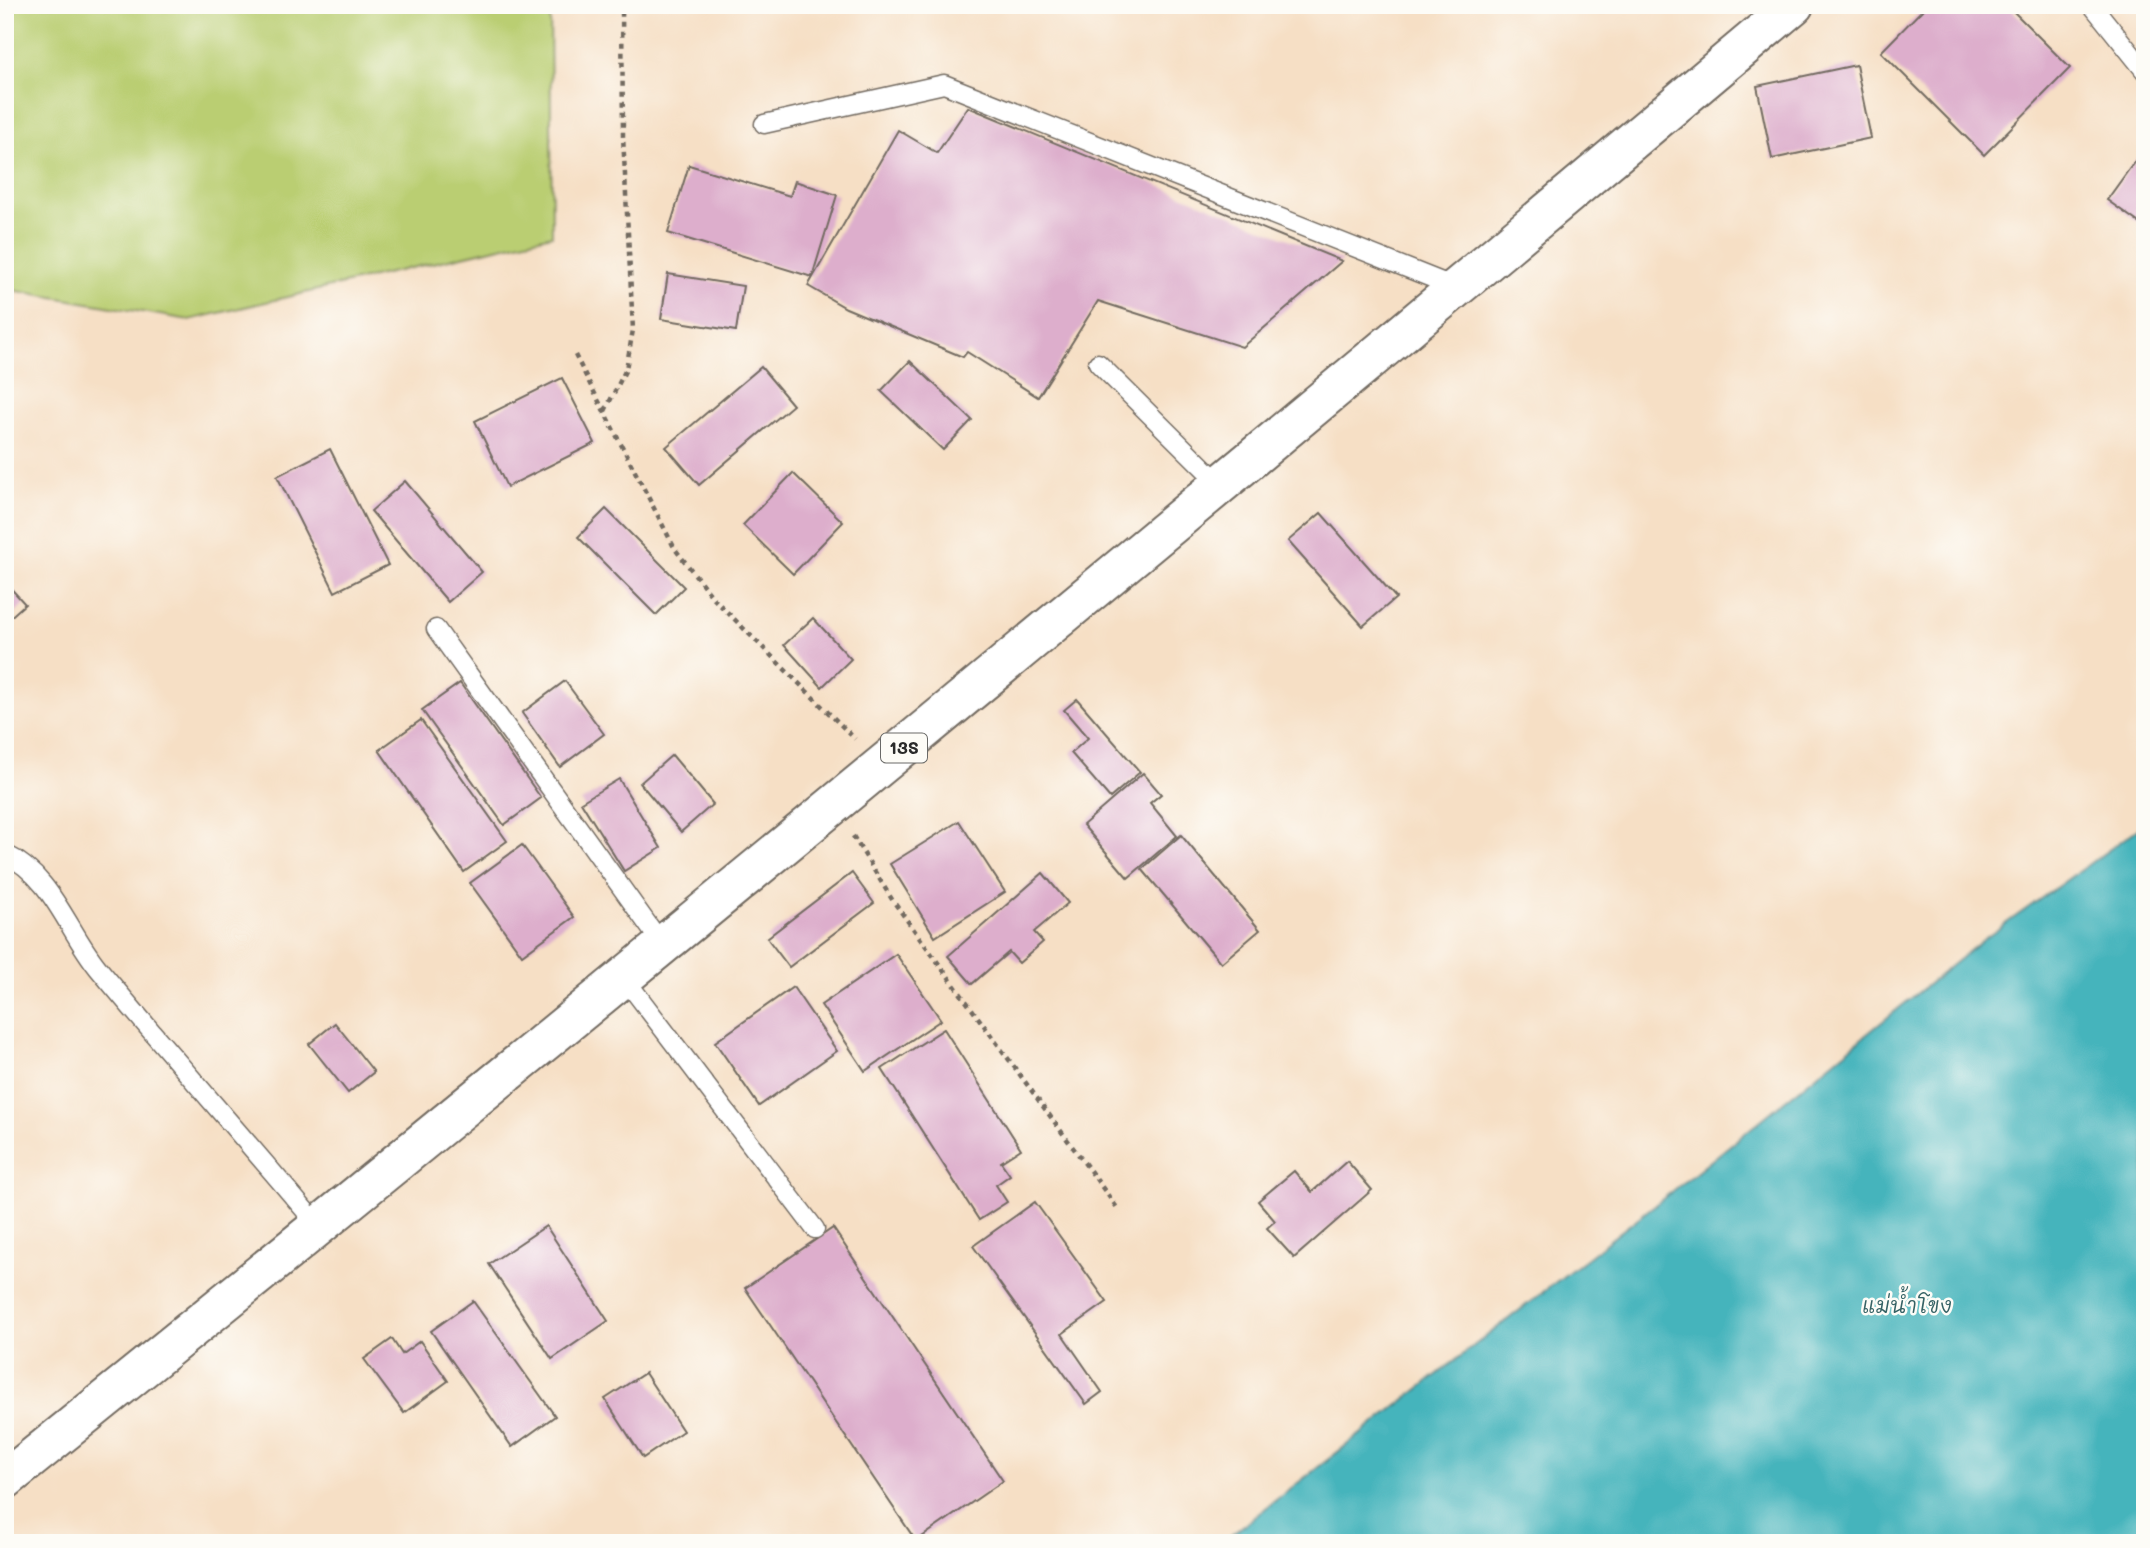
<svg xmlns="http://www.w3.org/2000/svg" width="2150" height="1548" font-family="Mali,'Playpen Sans Thai',sans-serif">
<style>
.green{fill:#bace72;stroke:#727c4e;stroke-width:2}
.water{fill:#45b4bc;stroke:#387074;stroke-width:2}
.building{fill:#ddaecc}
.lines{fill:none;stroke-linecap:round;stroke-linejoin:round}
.service-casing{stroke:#726a61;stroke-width:21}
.trunk-casing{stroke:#726a61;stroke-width:42}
.path{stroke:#726a61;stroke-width:4.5;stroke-dasharray:5 5;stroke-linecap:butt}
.service{stroke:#fff;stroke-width:18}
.trunk{stroke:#fff;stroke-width:38}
.labels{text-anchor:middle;stroke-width:5;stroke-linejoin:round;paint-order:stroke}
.shield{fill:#fdfcf7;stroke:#6a6a68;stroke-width:2}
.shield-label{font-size:18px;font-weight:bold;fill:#2b2b2b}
.water-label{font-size:21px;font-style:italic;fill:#356265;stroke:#fdfcf7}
</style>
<rect width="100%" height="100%" fill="#fdfcf7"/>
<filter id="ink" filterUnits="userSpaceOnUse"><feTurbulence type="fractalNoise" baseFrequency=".0143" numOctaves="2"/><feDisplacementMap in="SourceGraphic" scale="14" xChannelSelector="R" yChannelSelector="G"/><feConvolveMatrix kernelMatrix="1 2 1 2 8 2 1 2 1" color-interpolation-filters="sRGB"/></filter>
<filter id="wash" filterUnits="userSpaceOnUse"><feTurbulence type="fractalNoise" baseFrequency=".00686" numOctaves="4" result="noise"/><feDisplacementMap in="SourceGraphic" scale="28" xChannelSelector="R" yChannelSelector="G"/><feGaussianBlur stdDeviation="1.57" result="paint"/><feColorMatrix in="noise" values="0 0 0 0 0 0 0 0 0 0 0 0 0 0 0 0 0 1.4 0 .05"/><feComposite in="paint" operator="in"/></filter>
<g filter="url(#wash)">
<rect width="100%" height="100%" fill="#f6dfc5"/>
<path class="green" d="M5,5h545l2,230 -363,85 -184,-31z"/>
<path class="water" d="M2145,824v719h-924l471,-367 291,-236z"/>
<g id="blocks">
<g class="building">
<path d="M1927,5h80l63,63 -86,87 -103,-103z"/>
<path d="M1856,65l15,73 -99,21 -15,-73z"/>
<path d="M968,107l374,154 -100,86 -144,-46 -60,96 -71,-45 -4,5 -117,-49 -38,-22 90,-156 39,23z"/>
<path d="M2145,147v80l-38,-27z"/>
<path d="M689,165l101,31 5,-15 42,14 -25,82 -144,-44z"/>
<path d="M668,274l75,12 -7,45 -75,-12z"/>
<path d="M910,361l62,59 -29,30 -62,-59z"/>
<path d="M761,367l32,38 -94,80 -33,-38z"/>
<path d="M562,378l33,65 -88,44 -32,-66z"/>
<path d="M330,449l58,116 -53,27 -58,-116z"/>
<path d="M793,473l50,49 -50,52 -50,-49z"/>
<path d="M405,481l77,91 -34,30 -77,-91z"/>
<path d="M606,509l78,78 -28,28 -78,-78z"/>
<path d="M1321,513l75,85 -33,28 -75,-85z"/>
<path d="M5,582l20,22 -20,18z"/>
<path d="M813,618l38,41 -29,28 -38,-42z"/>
<path d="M565,681l39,53 -44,33 -38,-54z"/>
<path d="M460,683l81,115 -37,27 -82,-115z"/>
<path d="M1077,699l63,73 -30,26 -39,-45 17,-15 -24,-28z"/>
<path d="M421,720l86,121 -43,31 -85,-122z"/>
<path d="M672,755l41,49 -32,28 -41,-49z"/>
<path d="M1143,773l18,21 -11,9 27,33 -49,42 -45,-53z"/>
<path d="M619,779l42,69 -37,23 -43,-69z"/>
<path d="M959,821l46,71 -70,45 -45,-73z"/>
<path d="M1181,835l79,95 -39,33 -79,-94z"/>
<path d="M522,845l52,72 -52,38 -52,-72z"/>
<path d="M852,873l22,30 -85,64 -22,-29z"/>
<path d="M1043,873l25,30 -34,29 9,10 -24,21 -10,-11 -37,32 -24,-28z"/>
<path d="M896,954l45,66 -76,51 -44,-66z"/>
<path d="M793,987l44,64 -78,55 -44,-64z"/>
<path d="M335,1023l39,49 -26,21 -39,-49z"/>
<path d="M944,1029l77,120 -20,13 9,13 -14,10 11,17 -28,18 -97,-151z"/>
<path d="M1347,1161l25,29 -78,68 -27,-30 8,-7 -17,-20 36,-30 18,21z"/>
<path d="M1035,1202l72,100 -45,32 40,58 -16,12 -113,-158z"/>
<path d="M546,1226l62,95 -56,38 -63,-95z"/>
<path d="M833,1228l170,253 -87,60 -171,-253z"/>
<path d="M473,1301l82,115 -43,31 -81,-116z"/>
<path d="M392,1339l10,15 18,-13 28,40 -44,32 -40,-54z"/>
<path d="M645,1373l38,58 -40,27 -38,-59z"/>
</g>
</g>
</g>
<g filter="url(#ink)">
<use href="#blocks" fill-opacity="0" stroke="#726a61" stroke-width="2"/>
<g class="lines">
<defs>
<g id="service">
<path d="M2092,5l53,66"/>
<path d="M764,124l180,-40 513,204"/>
<path d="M1098,363l123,122"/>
<path d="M436,629l228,318"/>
<path d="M5,854c47,22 62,76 93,114 72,87 148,172 221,259"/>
<path d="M625,979l190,250"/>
</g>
<path id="trunk" d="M5,1480c602,-485 1197,-977 1789,-1475"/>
</defs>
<use href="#service" class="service-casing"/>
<use href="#trunk" class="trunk-casing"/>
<g class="path">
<path d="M575,355l100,194 39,50 141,140"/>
<path d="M605,411l21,-42 7,-39 -10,-194 -1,-131"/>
<path d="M853,836l40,65 225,308"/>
</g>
<use href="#service" class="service"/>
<use href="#trunk" class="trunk"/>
</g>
</g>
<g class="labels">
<rect class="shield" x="881" y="733.5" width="46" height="29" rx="5"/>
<g class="shield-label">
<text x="904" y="754">13S</text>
</g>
<g class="water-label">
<text x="1907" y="1313">แม่น้ำโขง</text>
</g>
</g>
<rect width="2150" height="1548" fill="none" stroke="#fdfcf7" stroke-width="28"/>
</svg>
